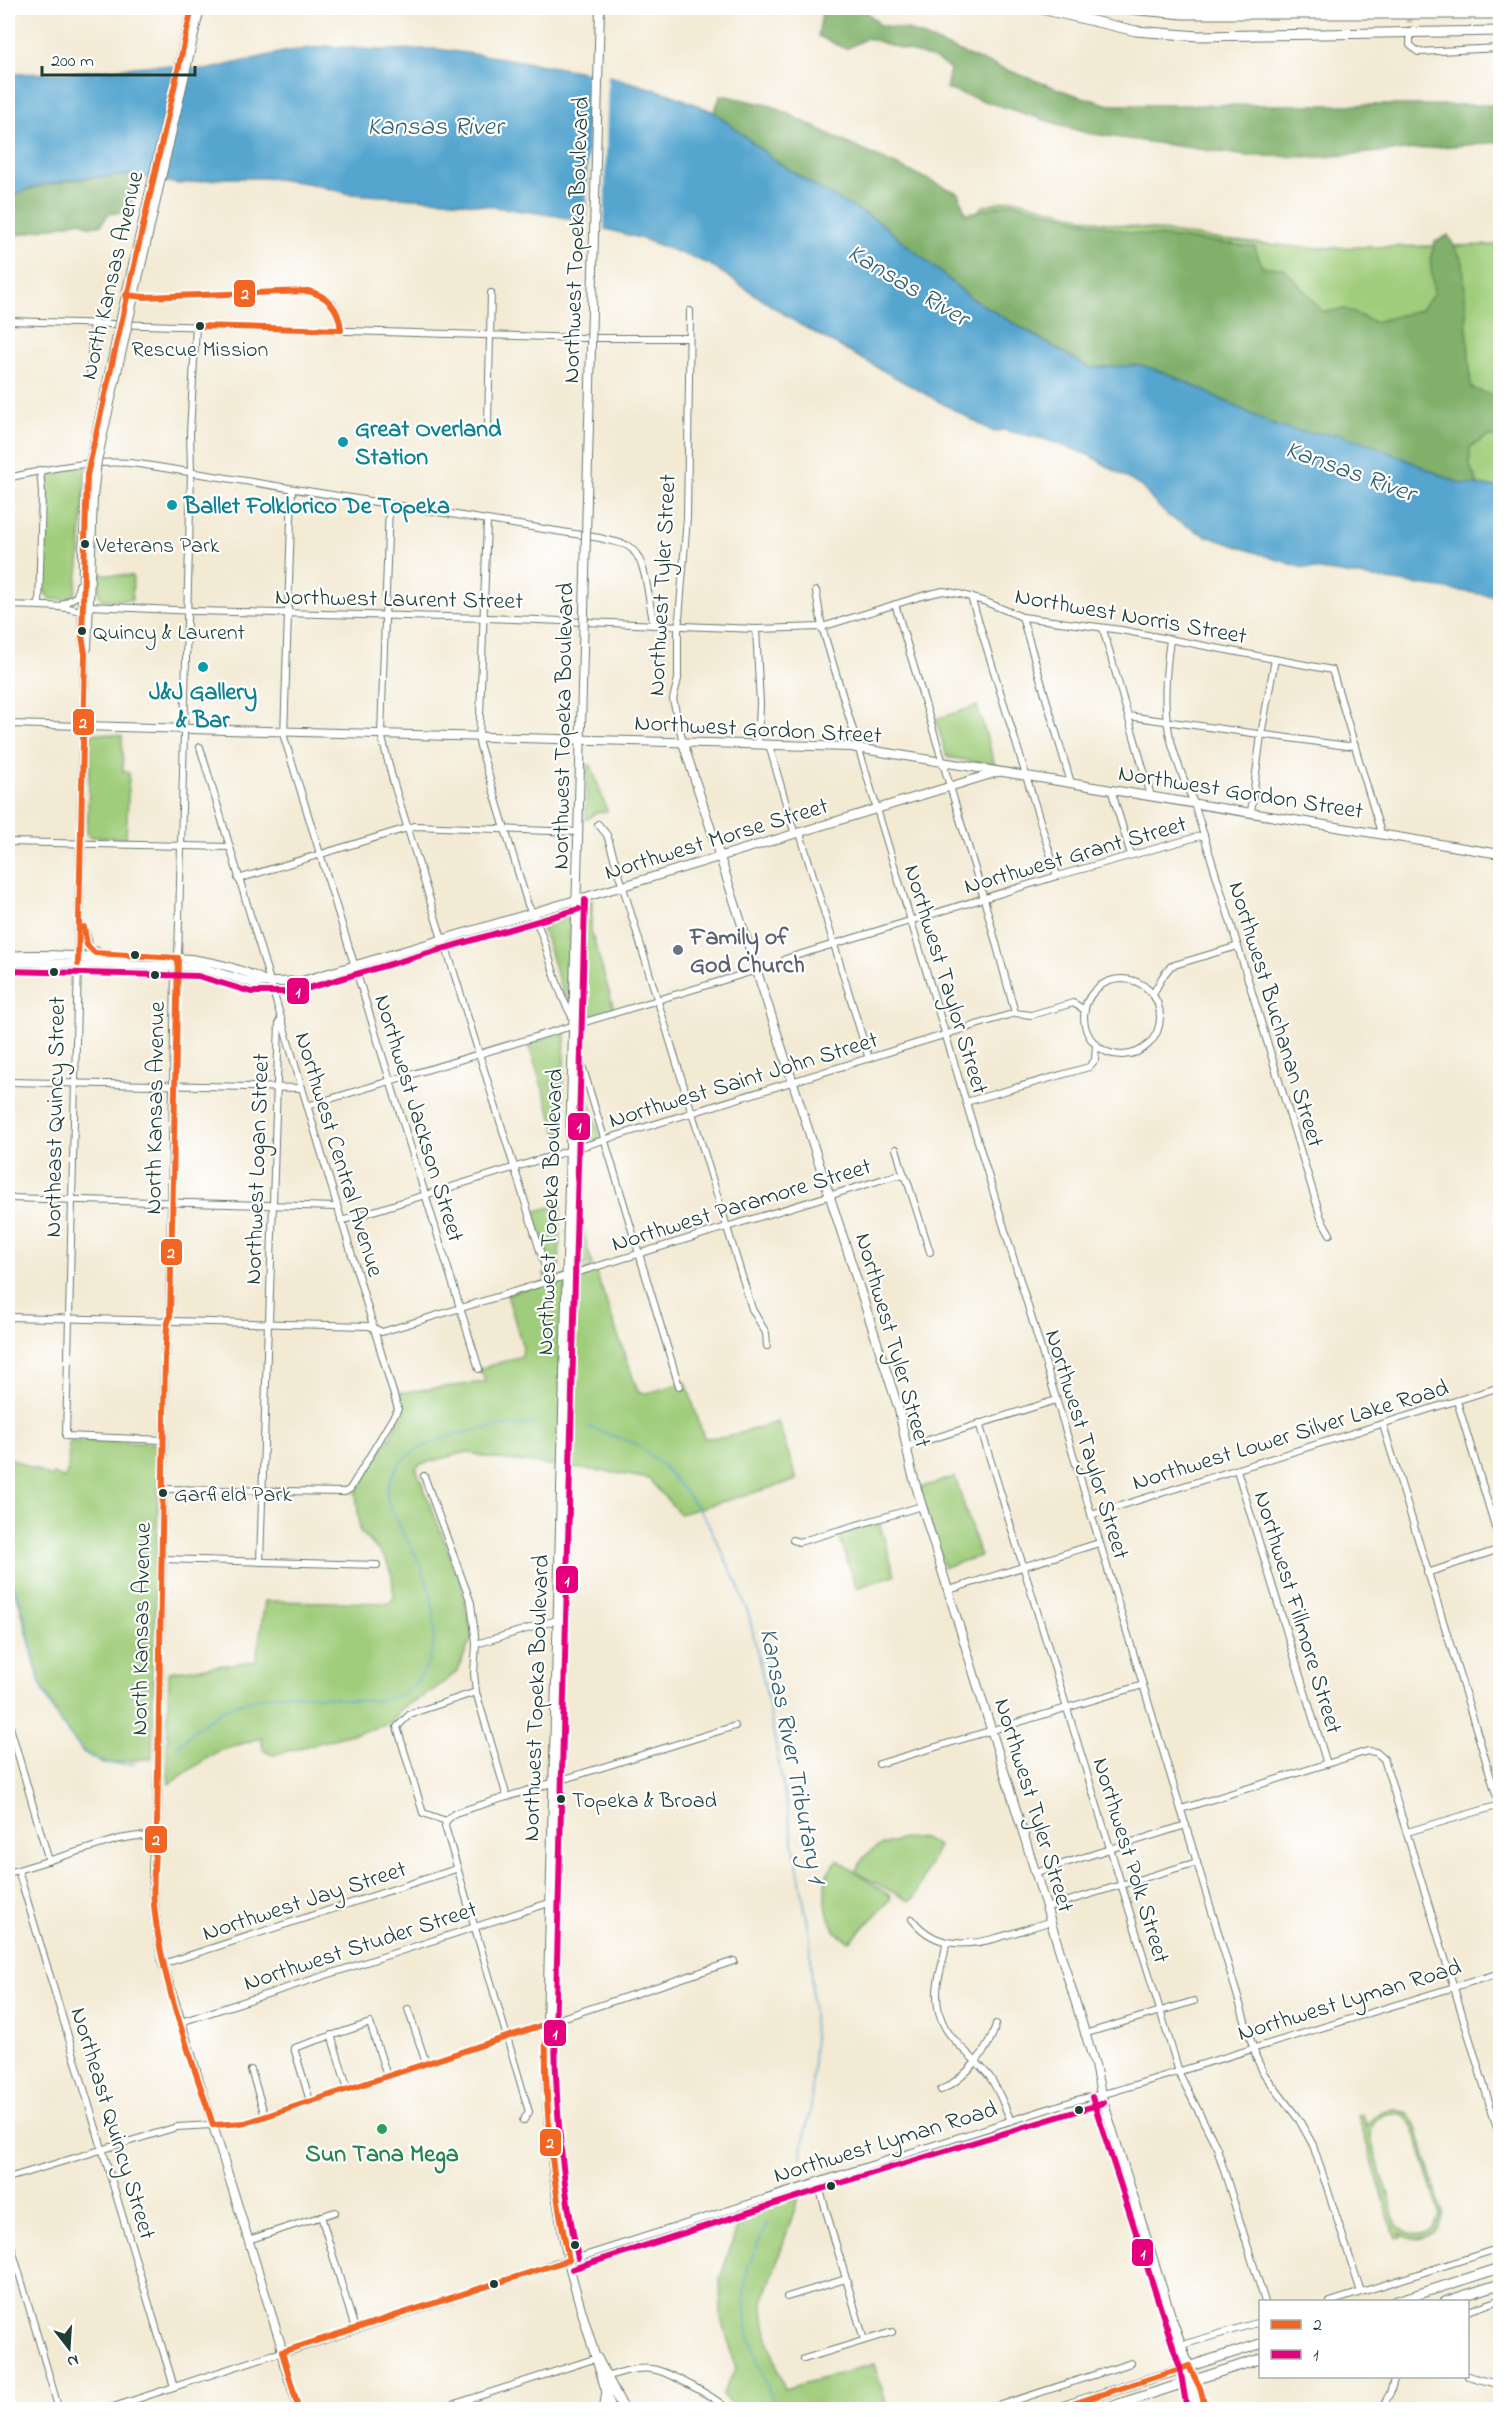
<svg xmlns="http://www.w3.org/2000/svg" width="1508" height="2417" font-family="'Indie Flower',sans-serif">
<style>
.green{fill:#a0cd7b;stroke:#608558;stroke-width:1.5;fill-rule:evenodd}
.forest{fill:#80b06b;stroke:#507650;stroke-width:1.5}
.water{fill:#55a5cf;stroke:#3a7182;stroke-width:1.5}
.pier{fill:#f3ead4}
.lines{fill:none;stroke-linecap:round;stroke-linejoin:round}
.stream{stroke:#55a5cf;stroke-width:1.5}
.minor-tunnel{stroke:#c9c7b4;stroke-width:6;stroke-dasharray:6 3;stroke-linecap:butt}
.minor-casing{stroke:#697a6c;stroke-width:8}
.major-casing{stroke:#697a6c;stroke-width:10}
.highway-casing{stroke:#697a6c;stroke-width:11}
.minor{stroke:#fff;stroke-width:6}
.major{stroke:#fff;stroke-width:8}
.highway{stroke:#fff;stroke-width:9}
.major-bridge-casing{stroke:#697a6c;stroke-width:10;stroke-linecap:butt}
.major-bridge{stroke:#fff;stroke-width:8}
.bus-1-casing{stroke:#fff;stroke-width:10}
.bus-2-casing{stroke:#fff;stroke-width:10}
.bus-1{stroke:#f26522;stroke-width:6}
.bus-2{stroke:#e5007d;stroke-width:6}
.bus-dot{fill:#1f3d34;stroke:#fff;stroke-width:2}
.culture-dot{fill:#0f9aa8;stroke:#fff;stroke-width:2}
.worship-dot{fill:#6b7280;stroke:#fff;stroke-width:2}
.leisure-dot{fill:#2e9e5b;stroke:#fff;stroke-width:2}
.labels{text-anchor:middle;stroke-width:4.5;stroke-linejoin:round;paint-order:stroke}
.bus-label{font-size:22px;fill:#1f3d34;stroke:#fff;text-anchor:start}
.street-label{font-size:24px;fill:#1f3d34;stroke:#fff}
.culture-label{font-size:24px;font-weight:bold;fill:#0d838f;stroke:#fff;text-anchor:start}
.worship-label{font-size:24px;font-weight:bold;fill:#5b616d;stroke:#fff;text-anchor:start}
.leisure-label{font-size:24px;font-weight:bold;fill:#27864d;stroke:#fff}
.water-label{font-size:26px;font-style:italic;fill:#32616a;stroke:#fff}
.line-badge{stroke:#fff;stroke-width:2}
.badge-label{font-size:16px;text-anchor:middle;font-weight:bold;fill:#fff}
</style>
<rect width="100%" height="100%" fill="#fff"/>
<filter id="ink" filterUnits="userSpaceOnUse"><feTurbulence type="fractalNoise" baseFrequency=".0167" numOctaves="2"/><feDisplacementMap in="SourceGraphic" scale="12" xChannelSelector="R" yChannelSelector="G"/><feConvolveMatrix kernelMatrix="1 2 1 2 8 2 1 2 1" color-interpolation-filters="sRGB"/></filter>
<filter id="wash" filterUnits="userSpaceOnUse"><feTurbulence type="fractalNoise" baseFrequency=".008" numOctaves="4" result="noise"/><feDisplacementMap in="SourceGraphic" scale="24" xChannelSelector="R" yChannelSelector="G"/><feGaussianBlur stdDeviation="1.35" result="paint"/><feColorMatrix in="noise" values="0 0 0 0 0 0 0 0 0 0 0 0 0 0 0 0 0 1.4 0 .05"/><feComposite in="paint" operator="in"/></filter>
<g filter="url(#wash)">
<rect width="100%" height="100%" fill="#f3ead4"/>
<g class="green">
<path d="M1013,199l88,23 122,18 86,8 191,-3v242l-39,-3 -492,-264 14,-14z"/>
<path d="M86,467l-7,99 -4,28 -9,6 -16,-1 -7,-9 4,-112c7,-11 26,-10 39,-11z"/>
<path d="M99,574l34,2 -1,24h-29l-4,-5z"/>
<path d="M977,706l18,59 -48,-8 -11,-38z"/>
<path d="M96,733l26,3 1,35 6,2 -3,65 -37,-1 -2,-3 4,-99z"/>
<path d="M587,765h4l16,46 -12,2 -7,6h-2z"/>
<path d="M592,900l-1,31 23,78 -29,7 -5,-6 4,-102z"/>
<path d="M568,911l2,13 -4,80 -26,-84z"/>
<path d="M565,1033l-4,112 -33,-102z"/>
<path d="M580,1078l3,1 17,57 -1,3 -17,4 -5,-4z"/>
<path d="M561,1204l-2,63 -3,7 -11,4 -1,-5 6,-2v-5l3,-1 -1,-5h-5l-14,-48z"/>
<path d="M580,1219l12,45c-24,7 -17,-29 -17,-43z"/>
<path d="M594,1267l44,125 10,1 38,-11 18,56 22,-1 52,-15 19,58 -117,34 -31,-35 -33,-6 -126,-15 -23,-6 -46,12 -5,4 45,115 11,54 -15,35 -28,21 -28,15 -11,16 -117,31 -9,-4 -3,-13 -43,13 -49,33 -2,-22 2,-90 87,-11 9,-60 125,2 4,-6 -2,-21 -6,-17 -26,-28 -4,-38 48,-80 -6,-20 88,-11 -7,-13 43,-13 1,-8 -16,-54z"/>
<path d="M69,1441l85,2 5,4 -7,311 -49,6 -20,-12 -23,-31 -20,-38 -20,-79 -12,-27v-120l43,20 2,-3 11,5 4,-8z"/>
<path d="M955,1477l25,79 -36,11 -25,-79z"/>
<path d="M879,1522l16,53 -39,13 -17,-53z"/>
<path d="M909,1838h14l15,8 -24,52 -5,3 -53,-29 34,24v4l-40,41c-5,-2 -12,-6 -15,-11 -9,-12 -13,-41 -8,-55 2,-6 6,-10 11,-15l17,12c11,-25 29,-29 54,-34z"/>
<path d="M1395,2109l13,5 8,10 26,87c0,24 -22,34 -42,23l1,4 -5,1 -38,-124 5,-1 4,13c6,-12 15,-18 28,-18zM1392,2113l11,2 10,11 26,85c-1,24 -26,31 -42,14l-26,-86c-1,-15 6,-24 21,-26z"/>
<path d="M799,2197l-36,105c0,30 12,59 22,87l89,-25 14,45h-153l-13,-14 14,-27 -15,-53 -1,-36 21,-64z"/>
</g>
<g class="forest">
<path d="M823,8h40l17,17 28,5 64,27 100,37 38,11h390v37l-179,15 -74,-1 -161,-23 -140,-44 4,-20 -15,-10 -68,-21 -21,11 -28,-13z"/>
<path d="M721,95l51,11 77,38 109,49 8,21 46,-11 120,30 123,14 7,20 22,1 39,44 22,-3 29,13 46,-12 14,-16 -4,-34 5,-18 13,-7 15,27 8,126 29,10v41l-11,-3 -19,11v19l8,19 -17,-1 -91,-40 -33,-10 -30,-1 -31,-7 -103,-50 -32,-11 -51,3 -119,-70 -93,-77 -60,-32 -45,-30 -59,-47z"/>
<path d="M129,175l5,36 -26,3 -7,11 -13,1 -7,-5 -73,16v-40c39,-16 79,-19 121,-22z"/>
</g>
<path class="water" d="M326,46l50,4 61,-1 66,9 110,19 57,17 44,18 59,47 45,29 60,33 93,77 118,70 52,-3 32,11 103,50 31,7 30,1 33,10 91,40 39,3v110l-200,-30 -94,-31 -38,-20 -15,-15 -11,-14 -53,-32 -45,-16 -41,-9 -9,2 -195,-108 -90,-60 -66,-25 -85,-23 -113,-16 -95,-6 -43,-11 -40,-5h-42l-46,6 -50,-9 -50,3 -46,9 -25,10v-123l56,-1 93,-8 49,5 77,-18z"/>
<path class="pier" d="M590,70l18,3 -4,159 -18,-5z"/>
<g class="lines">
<g class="stream">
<path d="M589,1427l47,17 25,20 23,26 23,31 30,62 12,32 18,82 43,239 4,106 -3,65 -11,52"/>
<path d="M8,1577c20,29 21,71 32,105 6,18 18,37 29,52 21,28 32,32 66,30"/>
<path d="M176,1749c33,-36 60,-51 110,-55 35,-2 95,20 124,-6 36,-32 27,-90 7,-130 -8,-16 -24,-40 -29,-56 -3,-9 0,-18 4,-26 20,-43 102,-50 143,-52"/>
<path d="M767,2223l-19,43 -4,27 2,31 12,39 19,47"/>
</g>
</g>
</g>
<g filter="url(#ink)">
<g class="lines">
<path class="minor-tunnel" d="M1409,8l1,26"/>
<defs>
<g id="minor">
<path d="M1410,36v9l8,7 82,-4"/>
<path d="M132,295l12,2 164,-6c21,4 32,17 33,39"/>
<path d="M8,321l574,17h107"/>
<path d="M90,375l3,-53"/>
<path d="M488,424l3,-131"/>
<path d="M8,478c43,-10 86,-19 131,-14l461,74c9,3 20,4 28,8 20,11 20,58 26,79"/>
<path d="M292,489l-8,248 195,632"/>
<path d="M389,505l-8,229 12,47 49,158 4,8 101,326"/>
<path d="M487,522l-8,221 49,162c21,35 24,79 45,113"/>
<path d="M816,591l6,36 24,80 410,1350 8,17 35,46 14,25 48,147"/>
<path d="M971,597l86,279"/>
<path d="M895,604l89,295 31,114"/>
<path d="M8,605c15,1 64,-1 75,8"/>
<path d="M39,606l3,-113 -2,-23"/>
<path d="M60,606l17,-10 2,-11"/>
<path d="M90,606l105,5 293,7 268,11 66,-2 100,-31 21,-5 17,3 26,8 36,15 99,13 211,40 49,163"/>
<path d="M1022,617l49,166"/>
<path d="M756,629l4,75 -2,41"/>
<path d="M1103,629l48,167"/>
<path d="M1170,640c-10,69 -5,99 24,163l127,415 9,16"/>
<path d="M1128,716l219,30 8,-1"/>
<path d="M8,724l75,2"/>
<path d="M683,743l-10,-44 5,-20v-47l9,-115 3,-206"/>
<path d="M769,745l26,90"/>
<path d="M1111,789l20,66"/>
<path d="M1251,812l10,-77 14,-76"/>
<path d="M598,824l9,11 145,474 14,24 1,13"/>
<path d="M800,833l69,226"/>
<path d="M8,842l221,5"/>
<path d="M238,879l176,-53 165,6"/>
<path d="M178,958l13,-486 -1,-40 6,-106"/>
<path d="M785,959l272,-83 147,-41"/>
<path d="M78,964l-12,472 98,4"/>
<circle cx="1122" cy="1017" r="38"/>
<path d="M1153,994l10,-18 8,-10 67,-20"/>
<path d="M575,1042l104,344"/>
<path d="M8,1082l294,6"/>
<path d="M966,1102l123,-35 6,-7 1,-16"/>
<path d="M307,1106l450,-136"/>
<path d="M896,1149c4,10 5,23 11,31l23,72"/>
<path d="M8,1198l329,9"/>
<path d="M341,1221l674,-208 16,2 42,-12 12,7"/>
<path d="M8,1317l361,9 13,6 515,-157 6,1"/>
<path d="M269,1323l10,-301"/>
<path d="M1457,1401l43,142"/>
<path d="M979,1423l201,652 37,73 48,154"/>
<path d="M1383,1425l117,382"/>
<path d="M906,1447l150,-47"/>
<path d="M1237,1470l90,294"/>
<path d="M424,1476l47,127 5,41 -2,29 2,19 31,105"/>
<path d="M163,1489l182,3 5,-3 48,-80 -198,-662"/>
<path d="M1091,1515l409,-128"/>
<path d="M793,1540l6,2 123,-36"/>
<path d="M161,1559l216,6"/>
<path d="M260,1562l8,-239"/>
<path d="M1427,1573l73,-24"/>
<path d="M949,1590l150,-47"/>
<path d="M476,1644l81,-24"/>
<path d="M8,1720l41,141"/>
<path d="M879,1764l264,-79"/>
<path d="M1181,1809l187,-58 8,1 8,7 116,379"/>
<path d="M446,1821l-1,5 84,286 -6,9"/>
<path d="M446,1821l9,-8 280,-87"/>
<path d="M446,1821l-23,-8 -26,-86 13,-13 66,-22"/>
<path d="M1407,1832l93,-27"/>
<path d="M18,1870l156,517"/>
<path d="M8,1873l111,-34 19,-3 17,2"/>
<path d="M1034,1873l152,-48"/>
<path d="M1045,1908l152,-46"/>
<path d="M912,1919c35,46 92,15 137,3"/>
<path d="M946,1943c-1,17 -9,32 -9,50 -1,43 29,54 52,83 10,14 15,30 22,45"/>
<path d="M163,1964l293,-95"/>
<path d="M408,2009l18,54"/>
<path d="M181,2022l368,-119"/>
<path d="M1084,2034l110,-33"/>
<path d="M331,2035l17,54"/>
<path d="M251,2070l14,46"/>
<path d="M941,2090c25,-12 48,-39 55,-66"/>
<path d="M310,2101l-16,-53 76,-25 17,53"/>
<path d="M8,2178l169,-51 68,-4 489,-162"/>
<path d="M817,2180l47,160"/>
<path d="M321,2216l34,113"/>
<path d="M8,2235l51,175"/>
<path d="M248,2240l87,-28"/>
<path d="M787,2297l59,-18"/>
<path d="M1330,2302l170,-54"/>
<path d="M1468,2311l32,-11"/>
<path d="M1182,2345l78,-23"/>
<path d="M804,2359l88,-27"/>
<path d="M1468,2376l32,9"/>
<path d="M606,2377c15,-5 30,-10 46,-8 17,3 65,29 76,41"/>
<path d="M104,2410l167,-55 23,-5 225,-73 35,-14 30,-7 489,-155 42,-10 385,-118"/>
<path d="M436,2410l161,-52"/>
<path d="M986,2410l145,-47"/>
<path d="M1381,2410l9,-17 5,-17"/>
</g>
<g id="major">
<path d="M126,295l66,-287"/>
<path d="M134,296l66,-288"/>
<path d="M87,648l4,-95"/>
<path d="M583,649l-37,1414c1,71 9,141 25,210 12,46 27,91 41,137"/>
<path d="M83,726l768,21 649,107"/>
<path d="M683,743l216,667 12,59 11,37 173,559 6,29 71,225 17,47 3,27 5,17"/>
<path d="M85,932l4,17 14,5"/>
<path d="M8,956c31,-3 61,0 92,1 64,1 107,-5 168,25"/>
<path d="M178,958l-2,15 -6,343 -3,10 -2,32 -8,469c-8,47 -3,92 6,137l117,378 4,22 15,46"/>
<path d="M8,962l191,5 54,16 49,-2 321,-95 375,-114"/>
<path d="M78,964l7,-310 -3,-18 1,-83"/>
<path d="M1193,2374l13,36"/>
</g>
<g id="highway">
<path d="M1037,8l99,23 62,5 302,-5"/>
<path d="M1119,8l64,6h317"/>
<path d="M1394,2302l106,-34"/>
<path d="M1444,2302l56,-18"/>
<path d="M597,2358l27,52"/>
<path d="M604,2410l3,-19"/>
<path d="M1052,2410l208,-66"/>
<path d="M1100,2410l160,-51"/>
</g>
</defs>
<use href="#minor" class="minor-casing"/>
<use href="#major" class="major-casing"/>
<use href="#highway" class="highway-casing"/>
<use href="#minor" class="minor"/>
<use href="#major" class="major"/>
<use href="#highway" class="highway"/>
<defs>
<g id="major-bridge">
<path d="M83,553l4,-78 39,-180"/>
<path d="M91,553l2,-56 4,-36 37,-165"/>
<path d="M583,649l17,-641"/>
</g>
</defs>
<use href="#major-bridge" class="major-bridge-casing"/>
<use href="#major-bridge" class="major-bridge"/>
<defs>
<g id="bus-1">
<path d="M126,295l18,2 164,-6c21,5 31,18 33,39"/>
<path d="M196,326l145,4"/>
<path d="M84,927l3,18 8,8 83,5"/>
<path d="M178,958l-8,358 -3,10 -2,32 -8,469c-2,26 -5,52 -3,78 7,76 36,148 59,220"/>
<path d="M78,964l7,-310 -3,-18 5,-161 105,-467"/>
<path d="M546,2024c-2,80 6,158 23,236"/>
<path d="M213,2125l32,-2 301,-99"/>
<path d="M282,2352l287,-92"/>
<path d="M282,2352l17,58"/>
<path d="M1189,2366l11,22 6,22"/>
<path d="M1054,2410l135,-44"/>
</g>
<g id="bus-2">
<path d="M8,971l190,5 53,16h44l284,-83"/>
<path d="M1092,2097l88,271 7,42"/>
<path d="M578,2258c-16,-73 -22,-146 -23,-221l30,-1137"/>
<path d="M572,2269l284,-91 248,-75"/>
</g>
</defs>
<use href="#bus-1" class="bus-1-casing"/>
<use href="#bus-2" class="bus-2-casing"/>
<use href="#bus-1" class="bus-1"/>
<use href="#bus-2" class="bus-2"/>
</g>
</g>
<g class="bus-dot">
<circle cx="200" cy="326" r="5"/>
<circle cx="85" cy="544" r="5"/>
<circle cx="82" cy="631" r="5"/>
<circle cx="135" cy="955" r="5"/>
<circle cx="54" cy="972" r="5"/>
<circle cx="155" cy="975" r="5"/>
<circle cx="163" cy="1493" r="5"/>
<circle cx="561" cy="1799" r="5"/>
<circle cx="1079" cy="2110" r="5"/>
<circle cx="831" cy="2186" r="5"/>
<circle cx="575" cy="2245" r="5"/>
<circle cx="494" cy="2284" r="5"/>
</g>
<g class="culture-dot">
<circle cx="343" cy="442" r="6"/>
<circle cx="172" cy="505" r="6"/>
<circle cx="203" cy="667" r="6"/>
</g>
<circle class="worship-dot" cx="678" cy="950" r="6"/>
<circle class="leisure-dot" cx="382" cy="2129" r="6"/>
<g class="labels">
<g class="bus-label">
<text x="200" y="356" text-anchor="middle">Rescue Mission</text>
<text x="96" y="552">Veterans Park</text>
<text x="93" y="639">Quincy &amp; Laurent</text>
<text x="174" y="1501">Garfield Park</text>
<text x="572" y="1807">Topeka &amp; Broad</text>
</g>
<g class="street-label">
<text transform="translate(575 240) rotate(-88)" y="8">Northwest Topeka Boulevard</text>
<text transform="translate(111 275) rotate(-77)" y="8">North Kansas Avenue</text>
<text transform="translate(661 585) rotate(-87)" y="8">Northwest Tyler Street</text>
<text transform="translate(399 598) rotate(1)" y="8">Northwest Laurent Street</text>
<text transform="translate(1131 615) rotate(10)" y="8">Northwest Norris Street</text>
<text transform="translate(562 726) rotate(-89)" y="8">Northwest Topeka Boulevard</text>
<text transform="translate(758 728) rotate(3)" y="8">Northwest Gordon Street</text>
<text transform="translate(1241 791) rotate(9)" y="8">Northwest Gordon Street</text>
<text transform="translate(716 838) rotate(-17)" y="8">Northwest Morse Street</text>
<text transform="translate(1075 854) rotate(-16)" y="8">Northwest Grant Street</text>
<text transform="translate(947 979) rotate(73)" y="8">Northwest Taylor Street</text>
<text transform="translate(1277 1014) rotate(73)" y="8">Northwest Buchanan Street</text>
<text transform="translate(743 1079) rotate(-17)" y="8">Northwest Saint John Street</text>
<text transform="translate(154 1108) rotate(-89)" y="8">North Kansas Avenue</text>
<text transform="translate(54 1117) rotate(-89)" y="8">Northeast Quincy Street</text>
<text transform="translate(420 1118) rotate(73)" y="8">Northwest Jackson Street</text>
<text transform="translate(340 1154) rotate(73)" y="8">Northwest Central Avenue</text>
<text transform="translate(256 1169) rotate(-88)" y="8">Northwest Logan Street</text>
<text transform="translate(741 1204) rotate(-17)" y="8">Northwest Paramore Street</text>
<text transform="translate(549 1212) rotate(-88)" y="8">Northwest Topeka Boulevard</text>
<text transform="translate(894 1340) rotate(74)" y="8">Northwest Tyler Street</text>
<text transform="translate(1290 1434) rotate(-17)" y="8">Northwest Lower Silver Lake Road</text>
<text transform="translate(1088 1444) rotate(73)" y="8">Northwest Taylor Street</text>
<text transform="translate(1299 1612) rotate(73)" y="8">Northwest Fillmore Street</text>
<text transform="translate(140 1629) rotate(-89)" y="8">North Kansas Avenue</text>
<text transform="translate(535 1698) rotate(-88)" y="8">Northwest Topeka Boulevard</text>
<text transform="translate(1035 1805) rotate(73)" y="8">Northwest Tyler Street</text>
<text transform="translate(1132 1860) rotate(73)" y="8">Northwest Polk Street</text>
<text transform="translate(304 1900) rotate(-18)" y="8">Northwest Jay Street</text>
<text transform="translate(360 1945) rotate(-18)" y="8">Northwest Studer Street</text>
<text transform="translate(1349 1999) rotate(-17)" y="8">Northwest Lyman Road</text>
<text transform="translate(114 2123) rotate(73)" y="8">Northeast Quincy Street</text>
<text transform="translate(885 2141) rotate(-17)" y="8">Northwest Lyman Road</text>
</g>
<g class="culture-label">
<text x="355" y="436">Great Overland<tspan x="355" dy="28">Station</tspan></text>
<text x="184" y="513">Ballet Folklorico De Topeka</text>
<text x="203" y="699" text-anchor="middle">J&amp;J Gallery<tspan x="203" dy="28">&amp; Bar</tspan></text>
</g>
<g class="worship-label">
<text x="690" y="944">Family of<tspan x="690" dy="28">God Church</tspan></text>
</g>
<g class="leisure-label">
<text x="382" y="2161">Sun Tana Mega</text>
</g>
<g class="water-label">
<text x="435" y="134">Kansas River</text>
<text transform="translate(909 284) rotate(31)" y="9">Kansas River</text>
<text transform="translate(1351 470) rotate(20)" y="9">Kansas River</text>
<text transform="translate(794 1755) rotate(79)" y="9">Kansas River Tributary 1</text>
</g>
</g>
<g class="line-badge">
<rect x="233" y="279" width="23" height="29" rx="6" fill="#f26522"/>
<rect x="72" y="708" width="23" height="28" rx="6" fill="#f26522"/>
<rect x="286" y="977" width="24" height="28" rx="6" fill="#e5007d"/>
<rect x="567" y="1112" width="24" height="29" rx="6" fill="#e5007d"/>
<rect x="160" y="1238" width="23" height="28" rx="6" fill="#f26522"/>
<rect x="555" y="1565" width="24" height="29" rx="6" fill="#e5007d"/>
<rect x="144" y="1825" width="24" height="29" rx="6" fill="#f26522"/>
<rect x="543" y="2019" width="24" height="28" rx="6" fill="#e5007d"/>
<rect x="539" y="2128" width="23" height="29" rx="6" fill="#f26522"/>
<rect x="1131" y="2238" width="23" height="29" rx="6" fill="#e5007d"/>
</g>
<g class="badge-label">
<text x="245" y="299">2</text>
<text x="83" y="728">2</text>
<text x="298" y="997">1</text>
<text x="579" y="1132">1</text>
<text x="171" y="1258">2</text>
<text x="567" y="1586">1</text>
<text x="156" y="1845">2</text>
<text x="555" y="2039">1</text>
<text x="550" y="2148">2</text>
<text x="1143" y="2259">1</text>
</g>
<rect width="1508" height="2417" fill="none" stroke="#fff" stroke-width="30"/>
<rect x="1259" y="2300" width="210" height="78" fill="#ffffff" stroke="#a5b1ae" stroke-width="1.5"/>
<rect x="1271" y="2320" width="30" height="9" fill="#f26522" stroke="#a5b1ae" stroke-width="1.5"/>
<text x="1313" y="2330" font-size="18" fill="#1f3d34">2</text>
<rect x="1271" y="2350" width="30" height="9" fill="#e5007d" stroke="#a5b1ae" stroke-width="1.5"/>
<text x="1313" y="2360" font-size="18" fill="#1f3d34">1</text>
<g transform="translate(69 2348) rotate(163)" stroke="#ffffff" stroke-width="4.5" paint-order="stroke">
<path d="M0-4.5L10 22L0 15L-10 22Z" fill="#1f3d34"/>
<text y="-9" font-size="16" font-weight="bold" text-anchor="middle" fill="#1f3d34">N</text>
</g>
<path d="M42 66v9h153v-9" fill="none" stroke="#1f3d34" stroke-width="3"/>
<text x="51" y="66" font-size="18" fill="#1f3d34" stroke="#ffffff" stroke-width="4.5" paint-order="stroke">200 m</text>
</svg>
